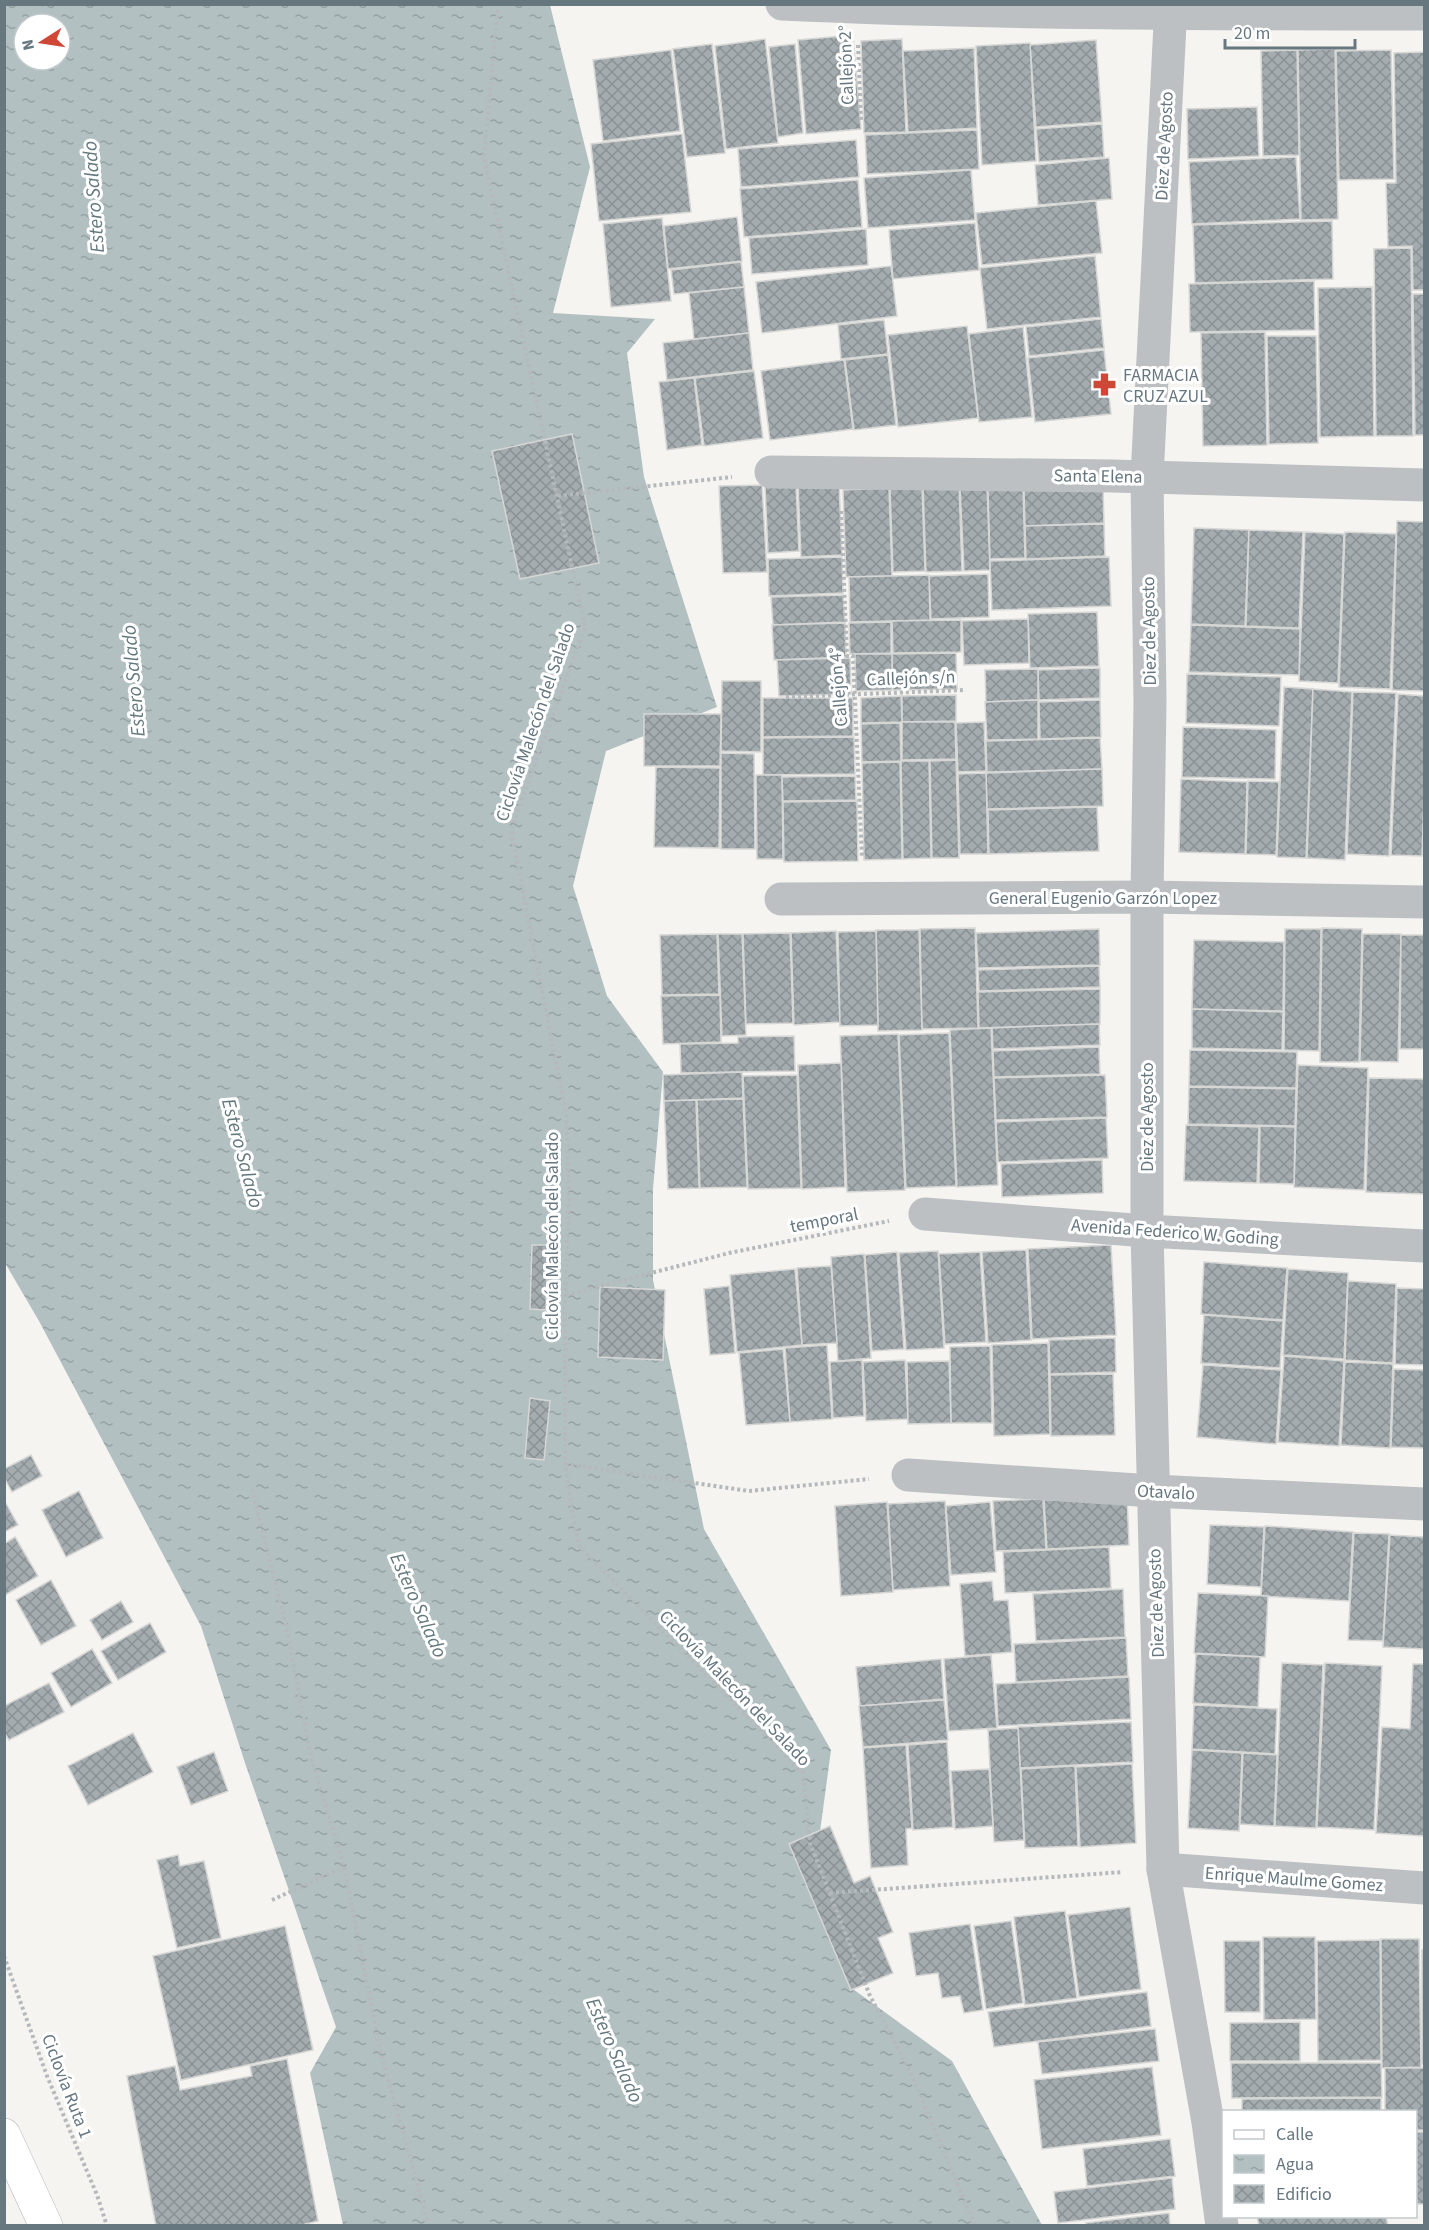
<svg xmlns="http://www.w3.org/2000/svg" width="1429" height="2230" font-family="'Source Sans 3',sans-serif">
<style>
.water{fill:url(#water-ripples);fill-rule:evenodd}
.building{fill:url(#building-cross-hatch);stroke:#d6d6d4;stroke-width:1.5}
.lines{fill:none;stroke-linecap:round;stroke-linejoin:round}
.primary-casing{stroke:#aeb3b5;stroke-width:34}
.path{stroke:#b6b9bb;stroke-width:4;stroke-dasharray:3 3;stroke-linecap:butt}
.street{stroke:#bcc0c3;stroke-width:33}
.primary{stroke:#fff;stroke-width:33}
.labels{text-anchor:middle;stroke-width:6;stroke-linejoin:round;paint-order:stroke}
.street-label{font-size:18px;fill:#67777f;stroke:#fff}
.poi-label{font-size:18px;fill:#67777f;stroke:#fff;text-anchor:start}
.water-label{font-size:20px;font-style:italic;fill:#63787c;stroke:#fff}
</style>
<defs>
<pattern id="water-ripples" width="26" height="14" patternUnits="userSpaceOnUse" patternTransform="scale(1.5)"><rect width="26" height="14" fill="#b2c0c2"/><path d="M2 4q2-2 4 0t4 0M15 11q2-2 4 0t4 0" fill="none" stroke="#95a1a3"/></pattern>
<pattern id="building-cross-hatch" width="8" height="8" patternUnits="userSpaceOnUse" patternTransform="scale(1.5)"><rect width="8" height="8" fill="#a4acb0"/><path d="M0 0l8 8M0 8l8-8" fill="none" stroke="#899194"/></pattern>
</defs>
<rect width="100%" height="100%" fill="#f5f4f1"/>
<path class="water" d="M4,5h546l40,162 -37,146 102,6 -28,34 17,124 73,230 -111,44 -33,135 34,110 56,76 -10,117v91l51,249 127,221 -16,119 38,120 99,72 90,164h-699l-33,-152 26,-46 -91,-264 -44,-137 -162,-305 -34,-58zM24,24h36v36h-36z"/>
<g class="building">
<path d="M853,35l8,94 -55,5 -8,-94z"/>
<path d="M765,39l13,104 -52,6 -11,-103z"/>
<path d="M902,39l4,93 -42,1 -3,-92z"/>
<path d="M1096,40l6,82 -66,5 -6,-82z"/>
<path d="M1030,43l6,118 -54,4 -6,-119z"/>
<path d="M712,44l13,109 -38,4 -14,-108z"/>
<path d="M795,44l8,89 -25,4 -9,-90z"/>
<path d="M974,48l3,80 -69,4 -5,-81z"/>
<path d="M1335,49l3,170 -37,1 -3,-170z"/>
<path d="M671,50l9,81 -77,10 -10,-81z"/>
<path d="M1297,50l2,105 -36,1 -2,-105z"/>
<path d="M1391,50l3,129 -55,1 -3,-129z"/>
<path d="M1424,52v238h-11l-1,-44 -24,1 -2,-64h10l-2,-130z"/>
<path d="M1257,107l2,49 -71,3 -1,-50z"/>
<path d="M1102,124l2,33 -65,5 -3,-33z"/>
<path d="M977,130l2,39 -112,5 -2,-39z"/>
<path d="M682,134l9,78 -92,9 -8,-77z"/>
<path d="M856,140l3,37 -118,10 -3,-38z"/>
<path d="M1296,157l4,62 -108,5 -3,-62z"/>
<path d="M1109,158l3,41 -74,6 -3,-40z"/>
<path d="M971,170l4,50 -107,8 -4,-50z"/>
<path d="M858,180l4,47 -118,10 -4,-48z"/>
<path d="M1096,201l6,52 -120,12 -6,-52z"/>
<path d="M737,217l5,44 -74,8 -4,-43z"/>
<path d="M662,218l9,83 -60,6 -8,-83z"/>
<path d="M1332,221l1,58 -138,4 -2,-58z"/>
<path d="M975,223l4,47 -86,9 -4,-49z"/>
<path d="M866,229l2,36 -116,9 -3,-36z"/>
<path d="M1411,248l2,188h-37l-2,-187z"/>
<path d="M1095,256l6,61 -114,12 -7,-61z"/>
<path d="M741,262l3,25 -70,7 -3,-24z"/>
<path d="M891,266l6,50 -135,17 -6,-51z"/>
<path d="M1314,281l1,49 -125,2 -1,-48z"/>
<path d="M744,287l5,46 -55,6 -5,-46z"/>
<path d="M1372,287l2,149 -54,1 -2,-149z"/>
<path d="M1413,294h11v141h-9z"/>
<path d="M1101,319l3,29 -75,8 -3,-29z"/>
<path d="M884,320l4,34 -47,5 -3,-34z"/>
<path d="M967,326l11,92 -80,9 -10,-92z"/>
<path d="M1023,327l9,90 -53,5 -10,-88z"/>
<path d="M1265,332l2,113 -64,1 -2,-113z"/>
<path d="M749,333l4,37 -86,10 -4,-37z"/>
<path d="M1267,336h49l2,107 -49,1z"/>
<path d="M1104,350l7,64 -76,8 -7,-64z"/>
<path d="M888,355l8,70 -42,5 -9,-70z"/>
<path d="M844,360l9,69 -83,11 -9,-69z"/>
<path d="M754,371l9,67 -59,8 -9,-68z"/>
<path d="M694,378l8,67 -35,5 -8,-68z"/>
<path d="M572,434l27,129 -79,16 -28,-128z"/>
<path d="M839,482l3,73 -41,2 -3,-73z"/>
<path d="M796,484l3,67 -31,2 -3,-67z"/>
<path d="M959,484l3,87 -36,1 -3,-87z"/>
<path d="M762,485l5,87 -44,1 -4,-87z"/>
<path d="M987,486l3,84 -26,1 -4,-84z"/>
<path d="M922,487l3,84 -32,1 -3,-84z"/>
<path d="M1103,487l1,36 -79,3 -1,-37z"/>
<path d="M889,488l3,88 -46,1 -3,-87z"/>
<path d="M1023,489l2,69 -35,1 -2,-69z"/>
<path d="M1397,521l27,1v169l-32,-1z"/>
<path d="M1104,524l1,32 -79,3 -1,-33z"/>
<path d="M1194,528l55,2 -4,96 -54,-2z"/>
<path d="M1249,530l54,2 -4,96 -53,-2z"/>
<path d="M1305,532l39,2 -6,149 -39,-2z"/>
<path d="M1345,532l51,2 -6,155 -51,-2z"/>
<path d="M842,557l1,36 -74,3 -1,-37z"/>
<path d="M1109,557l2,49 -119,4 -2,-49z"/>
<path d="M988,574l1,43 -58,2 -2,-43z"/>
<path d="M929,575l1,45 -80,2 -1,-45z"/>
<path d="M843,595l2,27 -72,3 -2,-28z"/>
<path d="M1097,612l2,54 -69,2 -2,-54z"/>
<path d="M1028,619l1,44 -65,2 -2,-44z"/>
<path d="M961,620v32l-68,1 -1,-32z"/>
<path d="M891,622v31l-41,1 -1,-31z"/>
<path d="M845,623l1,34 -72,3 -2,-35z"/>
<path d="M1191,625l109,4 -1,46 -110,-3z"/>
<path d="M956,653l1,36 -64,1 -1,-36z"/>
<path d="M855,654h37v36l-36,1z"/>
<path d="M850,658l1,36 -72,2 -2,-36z"/>
<path d="M1100,668v30l-61,2 -1,-30z"/>
<path d="M1038,669v31l-52,2 -1,-32z"/>
<path d="M1187,674l94,3 -2,49 -93,-3z"/>
<path d="M722,681h39v71l-40,-1z"/>
<path d="M1284,687l29,2 -7,169 -29,-1z"/>
<path d="M1313,689l39,3 -7,168 -38,-2z"/>
<path d="M1353,692l43,1 -7,163 -42,-2z"/>
<path d="M1398,694l26,2v100l-2,60 -31,-1z"/>
<path d="M956,695v26l-54,1v-26z"/>
<path d="M901,696l1,26 -41,1v-25z"/>
<path d="M763,698h90v38l-90,1z"/>
<path d="M1038,700v39l-51,1 -2,-38z"/>
<path d="M1100,700l1,37 -61,2 -1,-37z"/>
<path d="M644,714h77l-1,52h-76z"/>
<path d="M902,722h53l1,37 -54,1z"/>
<path d="M984,722l2,49 -28,1 -2,-49z"/>
<path d="M900,723l1,38 -39,1 -1,-38z"/>
<path d="M1183,727l93,3 -1,49 -93,-2z"/>
<path d="M854,737l1,37 -92,1v-37z"/>
<path d="M1100,738l2,31 -115,3 -1,-31z"/>
<path d="M721,753l33,1 1,95h-34z"/>
<path d="M956,760l3,98h-27l-2,-97z"/>
<path d="M901,761h28l2,97 -28,1z"/>
<path d="M900,762l2,97 -38,1 -2,-97z"/>
<path d="M656,767l64,1 -1,80 -65,-1z"/>
<path d="M1102,769l1,37 -116,3 -1,-36z"/>
<path d="M986,773l2,81h-28l-2,-80z"/>
<path d="M756,775h26l1,84h-26z"/>
<path d="M855,776l1,24 -73,1 -1,-24z"/>
<path d="M1181,779l66,3 -2,72 -66,-2z"/>
<path d="M1248,781l31,1 -3,73 -30,-1z"/>
<path d="M857,801l1,60 -74,1 -1,-60z"/>
<path d="M1097,807l2,44 -110,3 -1,-44z"/>
<path d="M975,928l3,100 -56,1 -2,-100z"/>
<path d="M1322,928l40,1 -3,133h-39z"/>
<path d="M1099,929l1,36 -122,3 -2,-35z"/>
<path d="M1285,929h36l-2,122 -35,-1z"/>
<path d="M876,930h43l3,100 -44,1z"/>
<path d="M836,931l4,91 -46,3 -3,-92z"/>
<path d="M876,931l2,94 -38,1 -2,-94z"/>
<path d="M790,933l3,90 -47,1 -3,-90z"/>
<path d="M717,934l2,60 -57,1 -2,-60z"/>
<path d="M718,934h24l4,101 -24,1z"/>
<path d="M1363,934h38l-3,128 -38,-1z"/>
<path d="M1401,935h23v114h-24z"/>
<path d="M1194,940l90,2 -1,69 -91,-2z"/>
<path d="M1099,966l1,21 -121,4 -1,-21z"/>
<path d="M1100,989v35l-121,4 -1,-36z"/>
<path d="M720,995l1,47 -58,2 -2,-48z"/>
<path d="M1192,1009l91,3 -1,38 -90,-2z"/>
<path d="M1099,1024l1,21 -107,4 -1,-21z"/>
<path d="M991,1028l7,157 -41,2 -7,-157z"/>
<path d="M949,1033l7,153 -50,2 -7,-153z"/>
<path d="M898,1034l7,156 -58,2 -7,-156z"/>
<path d="M794,1036l1,35 -114,2 -1,-29 58,-1v-6z"/>
<path d="M1099,1047l1,27 -106,3 -1,-26z"/>
<path d="M1190,1050l107,2 -1,36 -107,-2z"/>
<path d="M841,1063l4,124 -43,2 -4,-124z"/>
<path d="M1298,1065l70,3 -4,122 -70,-3z"/>
<path d="M742,1072l1,26 -79,3 -1,-26z"/>
<path d="M797,1075l4,113 -53,1 -5,-113z"/>
<path d="M1105,1075l2,42 -111,3 -2,-42z"/>
<path d="M1369,1078l55,1v115l-58,-2z"/>
<path d="M1189,1087l107,2 -1,37 -107,-2z"/>
<path d="M743,1099l4,88 -47,1 -3,-88z"/>
<path d="M696,1100l3,88 -31,1 -4,-88z"/>
<path d="M1106,1118l2,40 -110,4 -2,-40z"/>
<path d="M1186,1125l73,2 -2,56 -73,-2z"/>
<path d="M1260,1126l35,1 -1,57 -35,-1z"/>
<path d="M1102,1160l1,33 -101,4 -1,-33z"/>
<path d="M532,1245h16l-2,65 -16,-1z"/>
<path d="M1111,1245l5,90 -84,4 -4,-90z"/>
<path d="M1026,1250l5,90 -43,3 -6,-91z"/>
<path d="M938,1251l6,97 -38,2 -7,-97z"/>
<path d="M897,1252l7,97 -32,2 -7,-96z"/>
<path d="M980,1252l6,90 -41,2 -6,-90z"/>
<path d="M864,1254l7,104 -33,3 -7,-104z"/>
<path d="M1204,1262l83,6 -4,52 -82,-6z"/>
<path d="M831,1266l6,77 -35,2 -5,-77z"/>
<path d="M795,1269l7,76 -65,7 -7,-77z"/>
<path d="M1288,1269l60,4 -4,86 -61,-4z"/>
<path d="M1348,1281l48,3 -3,79 -48,-3z"/>
<path d="M729,1286l6,67 -25,2 -6,-66z"/>
<path d="M600,1287l65,3 -2,70 -65,-3z"/>
<path d="M1397,1288l27,1v76l-29,-1z"/>
<path d="M1204,1315l79,6 -3,47 -79,-5z"/>
<path d="M1115,1338l1,34 -66,2 -1,-34z"/>
<path d="M1048,1343l2,91 -56,2 -2,-91z"/>
<path d="M827,1345l5,74 -42,3 -5,-74z"/>
<path d="M990,1346l2,77h-41l-1,-76z"/>
<path d="M783,1349l7,73 -44,3 -7,-72z"/>
<path d="M1284,1356l60,5 -5,85 -61,-4z"/>
<path d="M862,1360l2,56 -31,2 -3,-56z"/>
<path d="M905,1360l3,59 -42,2 -3,-59z"/>
<path d="M949,1361l2,62 -43,1 -1,-62z"/>
<path d="M1345,1362l48,2 -3,84 -49,-3z"/>
<path d="M1203,1365l78,5 -5,74 -79,-7z"/>
<path d="M1394,1369l30,1v78l-33,-1z"/>
<path d="M1113,1374l2,61 -64,1 -1,-61z"/>
<path d="M530,1398l20,3 -6,59 -19,-2z"/>
<path d="M31,1455l11,21 -30,16 -8,-15v-8z"/>
<path d="M79,1491l24,47 -37,19 -24,-47z"/>
<path d="M1127,1495l2,50 -82,4 -3,-49z"/>
<path d="M1043,1499l3,50 -50,2 -3,-50z"/>
<path d="M4,1500l14,25 -14,7z"/>
<path d="M945,1501l5,85 -57,4 -5,-86z"/>
<path d="M887,1502l6,90 -52,4 -6,-90z"/>
<path d="M990,1502l6,70 -45,3 -5,-69z"/>
<path d="M1210,1525l54,2 -3,60 -54,-3z"/>
<path d="M1265,1526l88,6 -4,69 -88,-5z"/>
<path d="M1354,1533l35,1 -6,107 -35,-1z"/>
<path d="M1390,1535l34,2v112l-41,-2z"/>
<path d="M15,1537l23,39 -33,19 -1,-51z"/>
<path d="M1109,1547l2,41 -106,5 -2,-41z"/>
<path d="M51,1580l25,46 -35,19 -25,-45z"/>
<path d="M992,1581l2,20 14,-1 4,52 -47,4 -5,-72z"/>
<path d="M1123,1589l2,48 -89,4 -3,-47z"/>
<path d="M1198,1593l70,3 -3,61 -71,-4z"/>
<path d="M121,1601l12,21 -31,18 -12,-20z"/>
<path d="M150,1623l16,29 -48,28 -17,-29z"/>
<path d="M1126,1638l2,38 -112,6 -2,-38z"/>
<path d="M92,1649l20,34 -41,24 -20,-34z"/>
<path d="M1196,1654l64,3 -2,50 -65,-4z"/>
<path d="M991,1655l6,73 -48,3 -5,-72z"/>
<path d="M941,1659l3,40 -84,7 -4,-39z"/>
<path d="M1282,1663l41,2 -7,163 -41,-2z"/>
<path d="M1325,1663l57,3 -8,164 -57,-3z"/>
<path d="M1413,1664h11v172l-48,-3 6,-106 28,2z"/>
<path d="M1129,1677l2,42 -133,7 -2,-42z"/>
<path d="M49,1683l15,29 -55,28 -5,-8v-26z"/>
<path d="M944,1700l4,40 -85,7 -4,-41z"/>
<path d="M1194,1705l83,4 -2,45 -83,-5z"/>
<path d="M1131,1722l2,40 -113,6 -2,-41z"/>
<path d="M1018,1728l6,112 -30,2 -6,-112z"/>
<path d="M133,1733l20,39 -65,33 -20,-39z"/>
<path d="M947,1742l6,85 -40,3 -5,-85z"/>
<path d="M906,1745l6,83 -6,1 2,36 -37,3 -8,-120z"/>
<path d="M1192,1750l50,3 -3,78 -51,-3z"/>
<path d="M214,1752l14,39 -37,14 -14,-38z"/>
<path d="M1243,1753l34,2 -3,71 -34,-2z"/>
<path d="M1132,1764l4,79 -56,4 -4,-80z"/>
<path d="M1075,1766l3,80 -53,2 -4,-79z"/>
<path d="M989,1769l4,57 -38,3 -4,-58z"/>
<path d="M830,1826l24,57 16,-7 23,56 -15,6 15,35 -42,17 -62,-146z"/>
<path d="M178,1855l2,11 24,-5 17,77 -44,10 -20,-88z"/>
<path d="M1130,1907l11,82 -62,8 -11,-82z"/>
<path d="M1065,1911l12,87 -52,7 -11,-88z"/>
<path d="M1011,1921l12,82 -37,6 -12,-83z"/>
<path d="M970,1924l13,86 -19,3 -4,-17 -18,2 -4,-25 -22,3 -7,-43z"/>
<path d="M285,1926l28,124 -132,30 -28,-124z"/>
<path d="M1263,1937h52l1,82 -52,1z"/>
<path d="M1381,1939h38l2,128 -39,1z"/>
<path d="M1380,1940l1,120 -63,1 -1,-120z"/>
<path d="M1224,1941h36v71h-35z"/>
<rect x="1422" y="1950" width="2" height="114"/>
<path d="M1147,1992l4,34 -157,21 -6,-35z"/>
<path d="M1300,2022v39h-70v-38z"/>
<path d="M1155,2029l4,32 -117,13 -4,-32z"/>
<path d="M287,2059l31,162 -21,5h-141l-29,-150 48,-10 5,24 72,-14 -2,-10z"/>
<path d="M1231,2063h150l1,34 -150,1z"/>
<path d="M1152,2067l9,68 -119,14 -8,-69z"/>
<path d="M1385,2068h39v62h-8v-18h-31z"/>
<path d="M1381,2098v14h-139v-13z"/>
<rect x="1416" y="2132" width="8" height="72"/>
<path d="M1170,2139l5,37 -88,10 -4,-37z"/>
<path d="M1172,2178l3,31 -117,14 -4,-31z"/>
<path d="M1169,2213l1,13h-84v-3z"/>
<path d="M1257,2216h129l2,10h-129z"/>
</g>
<g class="lines">
<defs>
<path id="primary" d="M4,2135l42,91"/>
</defs>
<use href="#primary" class="primary-casing"/>
<g class="path">
<path d="M498,4l-14,154 101,469 -74,203 55,284 3,73 -4,129v148l13,81 225,228 7,70 60,153 41,77 64,153"/>
<path d="M858,45l3,75"/>
<path d="M558,496l174,-19"/>
<path d="M841,511l6,145h6l9,202"/>
<path d="M786,697l179,-7"/>
<path d="M566,1295l163,-42 160,-32"/>
<path d="M565,1464l184,27 120,-12"/>
<path d="M252,1489l35,141 24,127 33,110 36,183 49,176"/>
<path d="M830,1893l293,-21"/>
<path d="M272,1900l72,-33"/>
<path d="M4,1956l43,120 50,119 10,31"/>
</g>
<g class="street">
<path d="M782,4c214,10 428,10 642,10"/>
<path d="M1171,4l-24,473 3,225 -3,195v334l16,638 45,253 14,104"/>
<path d="M771,472l341,4 312,9"/>
<path d="M781,899l366,-2 277,5"/>
<path d="M925,1214l222,17 277,15"/>
<path d="M908,1475l245,16 271,13"/>
<path d="M1163,1869l261,19"/>
</g>
<use href="#primary" class="primary"/>
</g>
<defs>
<symbol id="pharmacy-bare" viewBox="-9 -9 18 18"><path d="M-2-6h4v4h4v4h-4v4h-4v-4h-4v-4h4Z" fill="#cf4737" stroke="#fff" stroke-width="2.5" paint-order="stroke"/></symbol>
</defs>
<g fill-rule="evenodd">
<use href="#pharmacy-bare" x="1088" y="368" width="33" height="33"/>
</g>
<g class="labels">
<g class="street-label">
<text transform="translate(846 65) rotate(-92)" y="6">Callejón 2°</text>
<text transform="translate(1164 146) rotate(-87)" y="6">Diez de Agosto</text>
<text transform="translate(1098 476) rotate(1)" y="6">Santa Elena</text>
<text transform="translate(1149 631) rotate(-91)" y="6">Diez de Agosto</text>
<text transform="translate(911 678) rotate(-2)" y="6">Callejón s/n</text>
<text transform="translate(838 687) rotate(-95)" y="6">Callejón 4°</text>
<text transform="translate(535 722) rotate(-71)" y="6">Ciclovía Malecón del Salado</text>
<text x="1103" y="904">General Eugenio Garzón Lopez</text>
<text transform="translate(1147 1117) rotate(-90)" y="6">Diez de Agosto</text>
<text transform="translate(824 1220) rotate(-11)" y="6">temporal</text>
<text transform="translate(1175 1232) rotate(4)" y="6">Avenida Federico W. Goding</text>
<text transform="translate(552 1236) rotate(-90)" y="6">Ciclovía Malecón del Salado</text>
<text transform="translate(1166 1492) rotate(3)" y="6">Otavalo</text>
<text transform="translate(1156 1603) rotate(-92)" y="6">Diez de Agosto</text>
<text transform="translate(735 1688) rotate(46)" y="6">Ciclovía Malecón del Salado</text>
<text transform="translate(1294 1879) rotate(4)" y="6">Enrique Maulme Gomez</text>
<text transform="translate(67 2086) rotate(69)" y="6">Ciclovía Ruta 1</text>
</g>
<g class="poi-label">
<text x="1123" y="381">FARMACIA<tspan x="1123" dy="21">CRUZ AZUL</tspan></text>
</g>
<g class="water-label">
<text transform="translate(93 197) rotate(-94)" y="7">Estero Salado</text>
<text transform="translate(133 681) rotate(-95)" y="7">Estero Salado</text>
<text transform="translate(243 1153) rotate(75)" y="7">Estero Salado</text>
<text transform="translate(419 1605) rotate(66)" y="7">Estero Salado</text>
<text transform="translate(615 2050) rotate(66)" y="7">Estero Salado</text>
</g>
</g>
<rect width="1429" height="2230" fill="none" stroke="#67777f" stroke-width="12"/>
<rect x="1222" y="2110" width="195" height="108" fill="#ffffff" stroke="#c2c9cc" stroke-width="1.5"/>
<rect x="1234" y="2130" width="30" height="9" fill="#ffffff" stroke="#c2c9cc" stroke-width="1.5"/>
<text x="1276" y="2140" font-size="18" fill="#67777f">Calle</text>
<rect x="1234" y="2155" width="30" height="18" fill="url(#water-ripples)" stroke="#c2c9cc" stroke-width="1.5"/>
<text x="1276" y="2170" font-size="18" fill="#67777f">Agua</text>
<rect x="1234" y="2185" width="30" height="18" fill="url(#building-cross-hatch)" stroke="#c2c9cc" stroke-width="1.5"/>
<text x="1276" y="2200" font-size="18" fill="#67777f">Edificio</text>
<g transform="translate(42 42) rotate(258)"><circle r="28" fill="#ffffff" stroke="#c2c9cc" stroke-width="1.5"/>
<path d="M0-4.5L10 22L0 15L-10 22Z" fill="#cf4737"/>
<text y="-9" font-size="16" font-weight="bold" text-anchor="middle" fill="#67777f">N</text>
</g>
<path d="M1225 39v9h130v-9" fill="none" stroke="#67777f" stroke-width="3"/>
<text x="1234" y="39" font-size="18" fill="#67777f" stroke="#ffffff" stroke-width="4.5" paint-order="stroke">20 m</text>
</svg>
